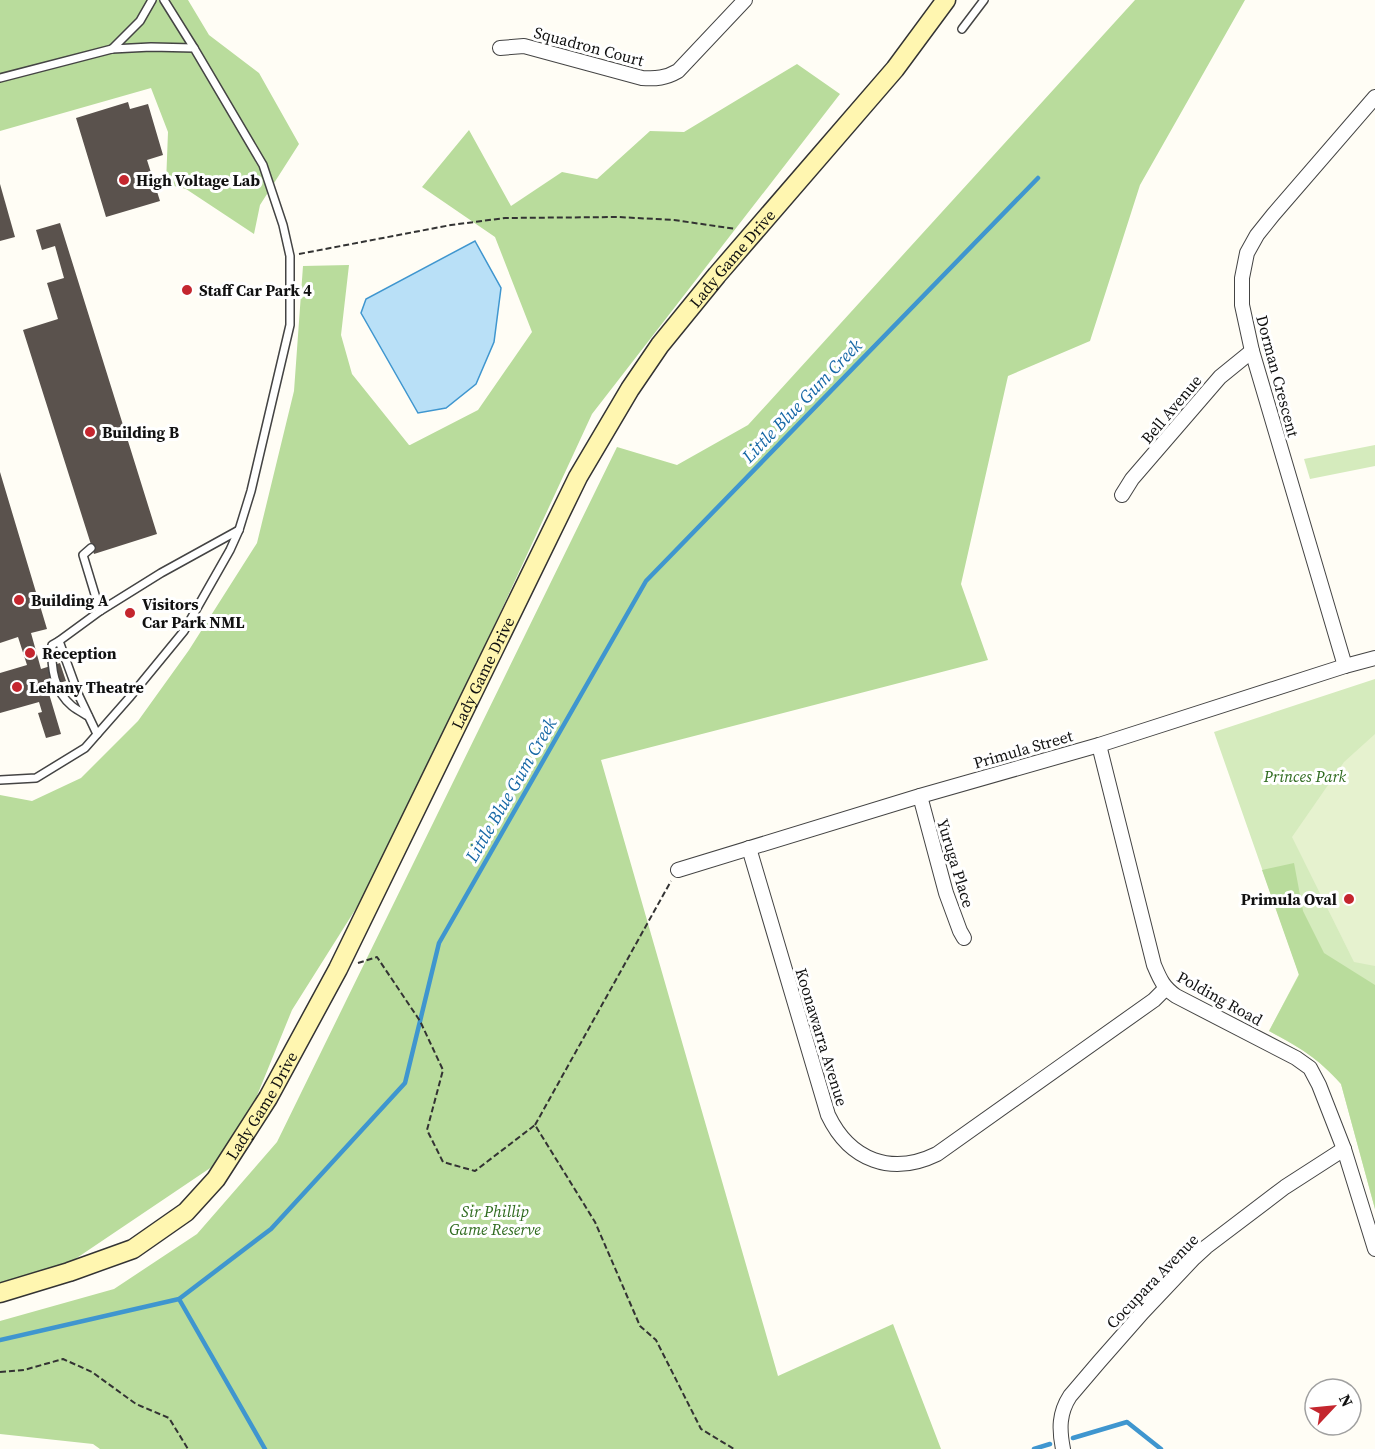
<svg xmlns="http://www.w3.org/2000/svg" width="1375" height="1449" font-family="'Source Serif 4',serif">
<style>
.green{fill:#d5ebbd}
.forest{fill:#b9dc9c}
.pitch{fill:#e6f2cf}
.water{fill:#b9e0f7;stroke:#3f96cf;stroke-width:1.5}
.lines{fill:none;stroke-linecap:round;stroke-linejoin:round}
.stream{stroke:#3f96cf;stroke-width:4.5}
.building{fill:#5a524d}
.lane-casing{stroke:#444;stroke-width:10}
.street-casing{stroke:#444;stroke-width:16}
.secondary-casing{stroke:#333;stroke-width:21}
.path{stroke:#333;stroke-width:2;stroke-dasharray:6 3;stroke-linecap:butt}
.lane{stroke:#fff;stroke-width:7}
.street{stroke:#fff;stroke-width:14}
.secondary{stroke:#fff6b0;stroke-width:18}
.poi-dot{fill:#c4262e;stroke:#fff;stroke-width:2}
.labels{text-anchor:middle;stroke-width:6;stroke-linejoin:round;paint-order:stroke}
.street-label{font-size:16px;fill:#111;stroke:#fff}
.poi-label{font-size:16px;font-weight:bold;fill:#111;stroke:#fff;text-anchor:start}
.park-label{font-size:16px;font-style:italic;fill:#2f6b1f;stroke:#fff}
.water-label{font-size:18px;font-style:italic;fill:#1768a6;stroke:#fff}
</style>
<rect width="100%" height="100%" fill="#fffdf5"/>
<g class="green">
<path d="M1375,445v21l-65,13 -6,-20z"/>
<path d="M1375,679v530l-34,-125c-23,-26 -42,-37 -72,-53l30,-57 -85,-242z"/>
</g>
<g class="forest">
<path d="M0,0h188l21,35 50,38 40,71 -39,61 -6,29 -68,-45 -20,-5 2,-52 -17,-44 -151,43z"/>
<path d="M1135,0h110l-105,185 -50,156 -82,35 -47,208 27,76 -387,100 177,616 115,-52 48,125h-841l-7,-5 -93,-10v-113l114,-32 83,-55 80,-92 340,-695 60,18 71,-40z"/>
<path d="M797,64l43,30 -248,320 -208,450 -92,146 -58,142 -184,124 -50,10v-491l32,6 49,-23 57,-57 51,-71 68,-107 37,-152 9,-125 46,-1 -8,70 11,39 57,71h1l68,-35 54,-78 -37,-95 -73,-50 47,-57 42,76 51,-34 35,7 53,-48 34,1z"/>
<path d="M1294,863l9,48 21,42 51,32v224l-34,-125c-23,-26 -42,-37 -72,-53l30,-56 -37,-105z"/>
</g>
<path class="pitch" d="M1375,734v232l-21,-4 -62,-125 52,-75z"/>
<path class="water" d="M475,241l26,47 -7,54 -18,42 -30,24 -28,5 -57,-100 5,-14z"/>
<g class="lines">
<g class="stream">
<path d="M179,1299l86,150"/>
<path d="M0,1340l179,-41 92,-70 134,-146 34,-140 207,-362 392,-403"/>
<path d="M1073,1438l54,-16 34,27"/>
<path d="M1034,1449l16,-5"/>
</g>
</g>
<g class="building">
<path d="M128,102l2,7 18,-5 15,51 -16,5 13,41 -54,16 -30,-99z"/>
<path d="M0,184l15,53 -15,4z"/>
<path d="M60,223l97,311 -63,20 -71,-224 35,-11 -11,-36 17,-5 -9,-32 -13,4 -6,-20z"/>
<path d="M0,472l47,157 -16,4 10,36 19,-6 6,18 -19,6 14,47 -15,4 -8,-25 4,-1 -3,-10 -39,11v-40l27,-8 -9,-28 -18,6z"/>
</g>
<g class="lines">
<defs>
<g id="lane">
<path d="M164,0l30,48"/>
<path d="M962,29l22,-29"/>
<path d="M112,49l28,-28 12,-21"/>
<path d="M0,78l112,-29 39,-2 43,1 69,117 20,60 7,31v69l-39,166 -12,39 -9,20 -46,81 -55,67 -44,50 -49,30 -36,2"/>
<path d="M91,548l-8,7 17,56"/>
<path d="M59,641l-7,4c-1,23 2,46 20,61 5,4 11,7 16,10"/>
<path d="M97,734l-18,-38 -20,-55 41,-30 61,-38 78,-43"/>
</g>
<g id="street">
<path d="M500,48l24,-2 118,32c14,1 24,0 36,-7l67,-71"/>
<path d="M1122,495l10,-16 88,-102 32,-26"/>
<path d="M1345,666l-93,-315 -10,-46v-27l5,-25 10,-18 16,-20 102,-118"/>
<path d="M1099,745l55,220c6,14 9,22 22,31l120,62 14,10 9,17 25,64 31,100"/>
<path d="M920,796l26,97 14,38 4,7"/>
<path d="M749,848l79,267c22,46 64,61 109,39l217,-154 11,-11"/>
<path d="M678,870l242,-74 179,-51 246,-79 30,-8"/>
<path d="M1063,1449c-4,-20 -4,-36 7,-53l29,-34 44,-50 51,-54 12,-11 79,-60 59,-38"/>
</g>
<g id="secondary">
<path id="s1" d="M0,1293l69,-21 64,-23 53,-37 30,-33 52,-81 70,-129 240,-492 52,-88 30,-44 57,-70 178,-206 51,-69"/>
</g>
</defs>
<use href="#lane" class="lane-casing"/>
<use href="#street" class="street-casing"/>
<use href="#secondary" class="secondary-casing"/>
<g class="path">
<path d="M299,254l152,-29 54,-7 113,-1 56,3 62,9"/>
<path d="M358,963l19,-6 43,64 23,49 -16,60 16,32 32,9 60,-46 60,97 45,104 16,14 45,89 33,20"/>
<path d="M535,1125l136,-244"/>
<path d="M0,1372l24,-2 39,-11 29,13 44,32 33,14 19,31"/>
</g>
<use href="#lane" class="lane"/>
<use href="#street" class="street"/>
<use href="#secondary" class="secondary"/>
</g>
<g class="poi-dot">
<circle cx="124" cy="180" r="6"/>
<circle cx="187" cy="290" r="6"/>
<circle cx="90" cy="432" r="6"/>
<circle cx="19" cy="600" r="6"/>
<circle cx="130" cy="613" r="6"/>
<circle cx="30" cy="653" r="6"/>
<circle cx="17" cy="687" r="6"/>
<circle cx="1349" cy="899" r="6"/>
</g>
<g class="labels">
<g class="street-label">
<text transform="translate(589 46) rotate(15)" y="6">Squadron Court</text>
<text dy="6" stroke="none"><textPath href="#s1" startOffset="1308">Lady Game Drive</textPath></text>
<text transform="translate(1278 376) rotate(75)" y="6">Dorman Crescent</text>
<text transform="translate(1171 409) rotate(-50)" y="6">Bell Avenue</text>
<text dy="6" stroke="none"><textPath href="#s1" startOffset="822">Lady Game Drive</textPath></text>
<text transform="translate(1023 749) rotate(-16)" y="6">Primula Street</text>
<text transform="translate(956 863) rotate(73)" y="6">Yuruga Place</text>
<text transform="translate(1220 998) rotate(29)" y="6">Polding Road</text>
<text transform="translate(822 1037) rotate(73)" y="6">Koonawarra Avenue</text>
<text dy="6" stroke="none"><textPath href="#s1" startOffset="336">Lady Game Drive</textPath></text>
<text transform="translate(1152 1281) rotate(-46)" y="6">Cocupara Avenue</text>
</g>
<g class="poi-label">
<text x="136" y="186">High Voltage Lab</text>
<text x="199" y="296">Staff Car Park 4</text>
<text x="102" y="438">Building B</text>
<text x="31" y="606">Building A</text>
<text x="142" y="610">Visitors<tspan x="142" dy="18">Car Park NML</tspan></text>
<text x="42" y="659">Reception</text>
<text x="29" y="693">Lehany Theatre</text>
<text x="1337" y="905" text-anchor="end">Primula Oval</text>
</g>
<g class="park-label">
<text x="1305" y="782">Princes Park</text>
<text x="495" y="1217">Sir Phillip<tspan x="495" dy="18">Game Reserve</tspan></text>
</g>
<g class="water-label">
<text transform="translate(802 401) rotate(-46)" y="6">Little Blue Gum Creek</text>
<text transform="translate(511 790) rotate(-60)" y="6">Little Blue Gum Creek</text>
</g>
</g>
<g transform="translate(1333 1407) rotate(64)"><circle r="28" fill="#ffffff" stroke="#a0a0a0" stroke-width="1.5"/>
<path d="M0-4.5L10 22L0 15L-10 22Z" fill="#c4262e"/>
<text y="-9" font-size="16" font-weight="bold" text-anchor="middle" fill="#111111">N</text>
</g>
</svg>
